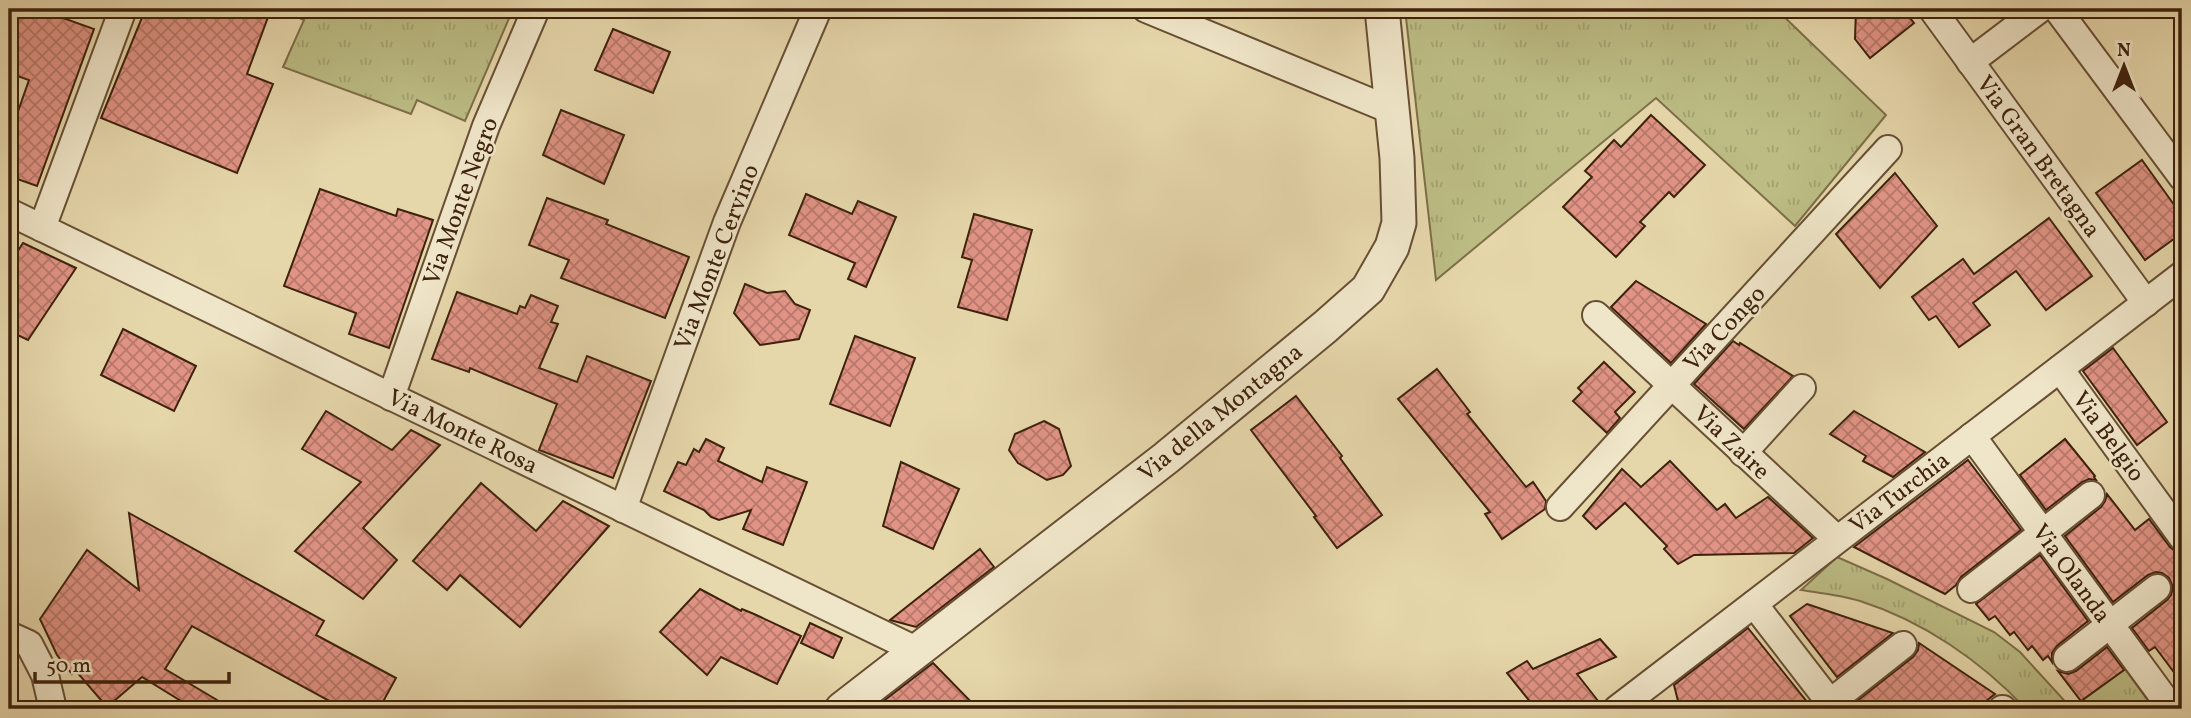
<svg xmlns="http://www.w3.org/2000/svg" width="2191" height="718" font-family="Vollkorn,serif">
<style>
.grass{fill:url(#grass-tufts);stroke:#7d6f48;stroke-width:2}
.building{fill:url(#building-cross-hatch);stroke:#3e220d;stroke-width:2}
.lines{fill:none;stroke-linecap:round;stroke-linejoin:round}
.minor-casing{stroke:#684f34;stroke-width:30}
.tertiary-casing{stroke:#684f34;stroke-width:37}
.minor{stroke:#efe5c8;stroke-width:26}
.tertiary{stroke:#efe5c8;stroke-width:33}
.labels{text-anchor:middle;stroke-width:5;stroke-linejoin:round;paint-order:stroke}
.street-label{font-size:24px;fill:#3e220d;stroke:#efe5c8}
</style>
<defs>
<pattern id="grass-tufts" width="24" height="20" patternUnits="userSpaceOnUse" patternTransform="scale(1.75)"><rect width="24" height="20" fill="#bcbc84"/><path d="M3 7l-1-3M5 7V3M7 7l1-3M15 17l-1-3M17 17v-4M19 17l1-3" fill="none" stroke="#a3a171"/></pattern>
<pattern id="building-cross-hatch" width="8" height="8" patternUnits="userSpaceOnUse" patternTransform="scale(1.75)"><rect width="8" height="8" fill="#e19485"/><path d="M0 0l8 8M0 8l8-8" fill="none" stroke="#b8786b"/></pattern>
</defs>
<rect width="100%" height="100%" fill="#e6d7ab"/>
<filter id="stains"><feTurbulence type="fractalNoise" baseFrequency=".00286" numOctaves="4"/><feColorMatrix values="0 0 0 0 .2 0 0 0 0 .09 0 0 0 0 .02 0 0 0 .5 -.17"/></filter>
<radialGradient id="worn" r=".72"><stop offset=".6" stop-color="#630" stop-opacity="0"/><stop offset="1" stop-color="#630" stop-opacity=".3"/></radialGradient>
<g class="grass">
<path d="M279,9h234l-48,112 -48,-21 -6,14 -128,-47 21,-47z"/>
<path d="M1405,9h371l110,106 -91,111 -139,-128 -220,182z"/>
<path d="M1837,557l50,22 107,53 26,20 51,56 54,-39 29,40h-128c-45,-48 -103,-88 -166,-108 -19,-6 -39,-8 -59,-11z"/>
</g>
<g class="building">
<path d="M9,9h29l56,20 -57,157 -28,-10v-39l20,-57 -20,-7z"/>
<path d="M154,9h93l21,8 -21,57 26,10 -36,89 -136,-55 42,-103 8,3z"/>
<path d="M1856,9h47l11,14 -44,35 -15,-19z"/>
<path d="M613,29l57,23 -17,41 -58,-23z"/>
<path d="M561,110l63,25 -20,49 -61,-29z"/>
<path d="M1651,115l54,50 -31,32 -5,-5 -29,30 5,4 -29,31 -53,-50 29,-30 -7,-6 29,-31 7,7z"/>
<path d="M2142,160l40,56v17l-37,27 -49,-67z"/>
<path d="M1895,173l42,53 -57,62 -44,-54z"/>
<path d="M320,189l76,27 2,-7 35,11 -44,128 -40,-14 7,-21 -72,-27z"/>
<path d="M806,194l46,20 6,-13 38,16 -30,70 -18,-8 7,-16 -66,-28z"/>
<path d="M547,198l61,22 -2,4 83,33 -24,61 -104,-40 8,-18 -40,-15z"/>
<path d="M974,214l58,16 -25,90 -49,-13 14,-47 -10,-3z"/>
<path d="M2049,218l43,58 -46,34 -30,-39 -43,32 17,22 -31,22 -23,-31 -7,4 -17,-23 51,-38 11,15z"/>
<path d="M23,243l53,25 -48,72 -19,-9v-66z"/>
<path d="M1636,281l70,43 -35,39 -60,-56z"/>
<path d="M745,284l22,9 18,-2 10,13 15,6 -11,29 -39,6 -26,-32z"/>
<path d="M457,292l60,22 3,-8 5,2 6,-13 27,11 -7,16 7,2 -19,44 38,14 10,-26 64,25 -38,97 -74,-28 18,-46 -87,-36 -1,4 -37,-13z"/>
<path d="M123,329l73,37 -22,45 -73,-36z"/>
<path d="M855,336l60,22 -25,68 -60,-22z"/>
<path d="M1733,341l6,4 1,-2 53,33 -49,53 -50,-45z"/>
<path d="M2113,348l54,74 -30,23 -54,-74z"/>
<path d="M1604,362l31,30 -20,20 5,6 -13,15 -34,-32 9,-9 -4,-4z"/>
<path d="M1437,369l33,43 -3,2 59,73 7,-5 13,19 -1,8 -43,30 -17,-25 5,-2 -92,-113z"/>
<path d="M1296,396l46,60 -2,2 42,57 -45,33 -23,-31 2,-1 -65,-86z"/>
<path d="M326,411l66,39 19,-20 29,15 -77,83 34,32 -34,39 -68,-48 66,-69 -59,-33z"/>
<path d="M1854,411l71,41 -32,25 -30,-16 3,-5 -36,-22z"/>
<path d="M1044,421l15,8 12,37 -8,9 -16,5 -29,-17 -9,-13 6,-16z"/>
<path d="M706,439l18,9 -6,13 44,21 5,-15 40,15 -24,63 -40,-16 8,-19 -32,10 -8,-3 -7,-7 -40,-19 14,-29 8,3 8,-16 5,3z"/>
<path d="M2065,439l30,37 -1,1 2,3 -7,-1 -7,3 -36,28 -26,-35z"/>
<path d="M1968,460l53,70 -60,47 -5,8 -11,9 -91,-47z"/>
<path d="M1670,461l47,49 8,-6 11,14 32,-21 45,41 -19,15 -100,2 -16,9 -14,-15 3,-3 -42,-43 -29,26 -13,-13 39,-47 19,18z"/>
<path d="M901,462l58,27 -26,60 -50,-23z"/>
<path d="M481,483l55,48 27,-30 46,25 -89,101 -60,-52 -13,15 -34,-29z"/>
<path d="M2107,494l28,36 14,-11 21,28 5,4 7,2v130l-27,-36 -6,4 -17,-23 35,-28 4,-5 2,-8 -4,-9 -7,-5 -6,-1 -8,3 -35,27 -48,-66 36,-29 4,-6z"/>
<path d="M129,513l195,108 -8,14 80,43 -17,31h-35l-152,-83 -27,43 67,40h-38l-52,-32 -35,30 -31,-36 -4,3 -15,-19 -17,-36 47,-69 52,40z"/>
<path d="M980,549l14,18 -78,60 -26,-7z"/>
<path d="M2040,555l48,66 -31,25 -5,7v9l-4,-6 -5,4 -11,-14 -4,4 -14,-18 -4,3 -15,-19 -6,4 -13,-16z"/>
<path d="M700,589l41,22 1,-2 12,5 47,22 -24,48 -56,-27 -14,18 -47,-43z"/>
<path d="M1807,604l86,29 -56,44 -47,-61z"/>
<path d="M810,623l32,15 -9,20 -32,-15z"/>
<path d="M1748,628l60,75 -1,6h-127l-6,-24z"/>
<path d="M1600,639l16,18 -39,17 25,32v3h-66l-29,-36 20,-12 6,8z"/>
<path d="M1919,643l76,51 -19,15h-113l-6,-8 56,-44 5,-7z"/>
<path d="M2107,647l17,23 -43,31 -23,-30 10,3 8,-3z"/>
<path d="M933,663l45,46h-105z"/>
</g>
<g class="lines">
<defs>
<g id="minor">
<path d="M1146,9l247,102"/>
<path d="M1932,9l214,294"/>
<path d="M2057,9l125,168"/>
<path d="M1970,62l70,-53"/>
<path d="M9,212l909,439"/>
<path d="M42,228l81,-219"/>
<path d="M1596,315l241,224"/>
<path d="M2060,369l122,168"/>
<path d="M391,397l95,-271 50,-117"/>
<path d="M1972,436l200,273"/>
<path d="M1743,453l59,-65"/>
<path d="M1560,507l328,-358"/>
<path d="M623,509l104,-287 91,-213"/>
<path d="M1971,589l120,-94"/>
<path d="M1754,604l81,105"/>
<path d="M9,635l20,9 16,31 8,34"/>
<path d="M2067,658l90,-70"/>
<path d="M1617,709l565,-434"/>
<path d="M1822,709l81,-64"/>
<path d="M2002,709h1"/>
</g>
<path id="tertiary" d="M842,709l324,-251 159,-131 43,-38 24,-42 7,-24 -2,-65 -15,-149"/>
</defs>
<use href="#minor" class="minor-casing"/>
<use href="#tertiary" class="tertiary-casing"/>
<use href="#minor" class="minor"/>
<use href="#tertiary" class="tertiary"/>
</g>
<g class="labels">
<g class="street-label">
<text transform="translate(2039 156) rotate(54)" y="8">Via Gran Bretagna</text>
<text transform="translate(460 201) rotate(-70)" y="8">Via Monte Negro</text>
<text transform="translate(716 257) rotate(-69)" y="8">Via Monte Cervino</text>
<text transform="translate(1724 328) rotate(-47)" y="8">Via Congo</text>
<text transform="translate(1220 412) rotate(-39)" y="8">Via della Montagna</text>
<text transform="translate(463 431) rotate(26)" y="8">Via Monte Rosa</text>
<text transform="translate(2109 436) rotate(54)" y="8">Via Belgio</text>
<text transform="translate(1732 442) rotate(44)" y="8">Via Zaire</text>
<text transform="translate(1899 492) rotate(-37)" y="8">Via Turchia</text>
<text transform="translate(2072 573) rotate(54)" y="8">Via Olanda</text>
</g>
</g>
<rect width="2191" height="718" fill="none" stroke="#e6d7ab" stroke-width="35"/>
<rect x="10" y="10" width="2170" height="697" fill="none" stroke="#3e220d" stroke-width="3.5"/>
<rect x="18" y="18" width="2156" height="683" fill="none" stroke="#3e220d" stroke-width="2"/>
<g transform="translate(2124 66)" stroke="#efe5c8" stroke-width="5" paint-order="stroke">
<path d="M0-5L12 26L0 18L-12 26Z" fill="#3e220d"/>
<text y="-10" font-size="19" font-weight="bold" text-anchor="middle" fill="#3e220d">N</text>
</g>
<path d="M35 672v10h194v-10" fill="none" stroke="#3e220d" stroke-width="3.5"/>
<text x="46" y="672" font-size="21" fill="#3e220d" stroke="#efe5c8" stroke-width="5" paint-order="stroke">50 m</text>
<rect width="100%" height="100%" filter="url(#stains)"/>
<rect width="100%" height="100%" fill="url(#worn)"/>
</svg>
